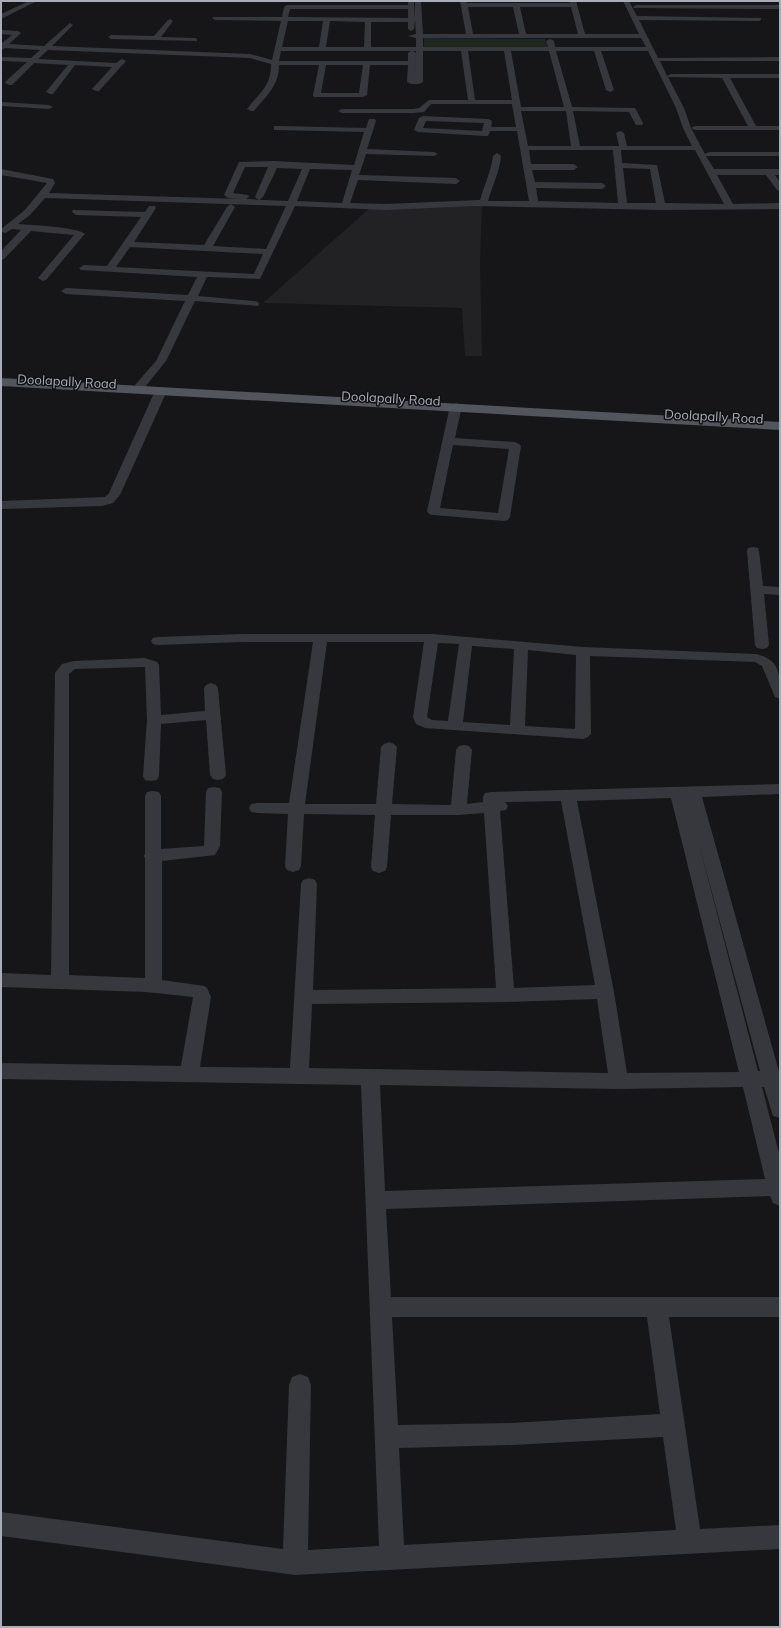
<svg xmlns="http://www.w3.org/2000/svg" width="781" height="1628" font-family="Mulish,sans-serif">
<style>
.built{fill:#222225}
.green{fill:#1e261f}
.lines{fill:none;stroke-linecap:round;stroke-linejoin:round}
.minor{fill:#37383d;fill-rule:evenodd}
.major{fill:#53555c;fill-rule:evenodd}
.labels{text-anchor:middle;stroke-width:3;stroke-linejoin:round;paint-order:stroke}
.far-street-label{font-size:13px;fill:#a8adb8;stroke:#111113}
</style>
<rect width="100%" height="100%" fill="#161618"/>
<path class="built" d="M482,205l-2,57 2,94h-17l-3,-48 -199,-5 107,-95z"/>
<path class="green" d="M424,38l121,1 3,9 -124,1z"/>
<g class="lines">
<g class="minor">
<path d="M29,1h8l-36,18v-5z"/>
<path d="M408,1h6l1,19v-19h6l2,33h43l-6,-33h6l1,2h103v-2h6l9,33h54l-16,-33h6l8,15 124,2v2l-2,1 -120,-1 19,38 122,-1v4h-120l7,15 4,-2h109v4h-50l26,48h24v4h-85l-4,-2 14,26 4,-2h71v4h-74l8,13h66v6h-5l5,7v9l-3,-1 -11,-15h-49l16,29 47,-1v6l-119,1 -187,-4 -88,4 -91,-4 -35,73 -53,-2 -9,19 56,5 4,1 1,2 -1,2 -63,-5 -29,60 -21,26 -4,1 -6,-3 21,-24 29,-60 -119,-7 -5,-3 5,-3 122,7 9,-18 -116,-7 -2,-2 5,-3 23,1 34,-49 -65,-2 -4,-3 1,-2 72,2 4,-6h6l1,2 -22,34 70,3 23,-38 4,-3 4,3 -22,39 53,3 20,-43 -241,-8 -15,17 -12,9c13,1 59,3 67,10l-2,2 -37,44 -3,1 -5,-3 36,-43 -43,-4 -27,28 -3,1v-9l20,-21 -9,-1 -7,4 -3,-1 -1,-3 23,-18 23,-28 -46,-8v-6l52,10 2,4 -6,10 193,6 -14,-1 -4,-3 15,-33 35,-1 80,4 10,-33 -90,-2v-4h3l89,2 3,-9h6l1,2 -9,28 67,3 4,2 -4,2 -68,-2 -7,21 97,3 4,3 -4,3 -98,-4 -8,23 36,1 94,-4c4,-14 11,-29 13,-44l4,-3 4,3c-1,15 -9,30 -13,45h41l-12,-70h-27l-2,5h-3l-67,-4 -4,-2 5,-12 4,-2 65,3 4,2 -1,6h25l-4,-23h-81l-7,8 -11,1h-71l-4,-2 4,-2h71l6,-1 10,-8h39l-7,-49h-38v31c-4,3 -12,3 -16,0l1,-17h-38l-3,30 -4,2h-49l-1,-2 6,-30h-40c0,21 -13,31 -25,46h-3l-4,-2c13,-17 24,-22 24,-45l-21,-6 -202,-8 -10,9 78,4 6,-4 4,2 -27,30h-3l-4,-2 20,-22 -37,-2 -22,29h-3l-4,-2 22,-27 -34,-2 -22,22h-3l-4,-2 1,-2 21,-19 -26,-1v-4l30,1 9,-8 -35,-2 -4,2v-6l11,-9 -11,-1v-4l17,1 3,2 -12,11 35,2 26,-23 3,2 -21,21 198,8 22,6 9,-39 -66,-1 -3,-2 1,-1h69l2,-10 3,-2h121zM468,7h45l6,27h-46zM520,7h51l7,27h-52zM290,9h118v9l-120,-1zM415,20l1,14 -8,2 8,2v9h-45v-25h37v7l3,2 3,-2zM288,21h35l-4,26h-37zM330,21l35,1 -1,25h-38zM423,38h218l5,9h-91l-1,-6 -4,-2 -4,2 2,6h-125zM281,51h130l-3,2v8h-129zM413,51h3l-1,29 1,-27zM468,51h36l8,49h-37zM511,51h38l15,56h-43zM556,51h38l12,39 4,2 4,-2 -13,-39h47l28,57 7,20 9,18h-65l-3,-13 -4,-2 -4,2 3,13h-39l-7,-35 56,1 7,13h6l1,-2 -8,-15h-3l-60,-1zM326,65h37l-4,28h-38zM668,77l54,1 26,48h-53l-4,2 -7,-20zM521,111h45l5,35h-43zM426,121l58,2 -2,8 -59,-3zM529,150h84l5,53 -80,-2 -2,-13 66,1 4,-3 -4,-3 -67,-1 -3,-12h42l4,-3 -4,-3h-43zM621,150h74l29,54 -59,-1 -8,-38 -35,-2zM245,167h23l-13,30 4,3 4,-3 14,-29 25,1 -14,32 -42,-2 3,-2 -1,-2 -15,-2zM623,168l27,1 6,34h-29zM310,169l42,1 -10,33 -45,-2zM130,247l133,7 -9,20 -138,-7z"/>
<path d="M636,5h144v4l-146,-1 -1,-1z"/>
<path d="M170,19l3,2 -12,16 34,1 2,1v2l-86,-2 -3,-2 3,-2 43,1 14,-16z"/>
<path d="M1,102l48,3 4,2 -4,2 -48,-3z"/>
<path d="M161,388l6,3 -47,104 -7,8 -11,3 -101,3v-8l104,-4 4,-4 46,-102z"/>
<path d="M456,403l6,3 -7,32 60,4 4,2 2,2 -11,71 -2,3 -4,1 -71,-6 -4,-1 -2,-3 23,-105zM453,445l56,4 -11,64 -58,-5z"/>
<path d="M753,547l5,1 1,3 4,35 17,1v8l-16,-1 5,51 -2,3 -5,1 -5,-1 -2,-3 -8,-94 1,-3z"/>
<path d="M243,634h189l151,13 173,7c25,6 24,21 24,45l-5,-2 -13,-31 -7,-4 -165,-6 1,78 -3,3 -5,2 -158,-11 -9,-4 -3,-7 11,-75h-97l-22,162h71l5,-57 3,-3 5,-2 5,2 3,3 -5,57 59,1 5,-55 3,-4 5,-1 5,1 3,4 -5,54 16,-2v-5l2,-4 6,-1 289,-8v10l-78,3 78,278v43l-7,-2 -9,-29h-2l18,70v49l-7,-3 -3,-7 -384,13 5,88h389v20h-111l31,212 80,-4v24l-485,26 -294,-39v-24l282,37 6,-164 3,-8 8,-3 8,3 3,8 -3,165 71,-4 -18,-461 -360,-6v-16l180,3 12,-69 -47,-5 -145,-5v-14l50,2 4,-302 7,-9 12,-3 71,-3 12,4 2,3 2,50 44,-4 -1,-23 2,-3 5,-2 5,2 2,3 8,87 -3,4 -5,1 -5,-1 -3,-4 -4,-55 -45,4 -2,52 -2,4 -6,1 -6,-1 -2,-4 4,-56 -2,-53 -70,2 -6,5v301l76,3v-120l-1,-2 1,-2v-58l2,-4 6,-1 6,1 2,4v53l43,-3 2,-54 2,-4 6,-1 6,1 2,4 -2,54 -5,9 -53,6v119l42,6 3,2 4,9 -11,70 90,1 11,-184 2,-4 6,-2 6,2 2,4 -4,106 183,-2 -12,-175 -26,2h-67l-4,52 -2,4 -6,2 -6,-2 -2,-4 4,-52 -71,-1 -3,52 -2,4 -6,2 -6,-2 -2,-4 3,-52 -31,-1 -6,-1 -2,-4 2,-4 6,-1h32l24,-161h-70l-85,3 -5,-1 -2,-3 2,-3 5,-1zM438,643l21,1 -11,77 -16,-1 -5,-3zM472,646l42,3 -4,76 -47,-3zM528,650l48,5 -1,74 -50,-3zM671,798l68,274 -112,1 -13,-81 -37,-191zM561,801l34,184 -81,3 -14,-177 6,-1 2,-4 -3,-4zM699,844l61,227h-2zM597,999l11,74 -299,-5 3,-64 194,-2zM380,1085l239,4 124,-2 22,92 -380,12zM392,1317h255l13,97 -148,9 -114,2zM663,1437l13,93 -272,15 -5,-97 113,-3z"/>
</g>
<path class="major" d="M1,378l779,44v8l-779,-44z"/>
</g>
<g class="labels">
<g class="far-street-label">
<text transform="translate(67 381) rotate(3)" y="5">Doolapally Road</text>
<text transform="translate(391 398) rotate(3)" y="5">Doolapally Road</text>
<text transform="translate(714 416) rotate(3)" y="5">Doolapally Road</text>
</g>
</g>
<rect width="781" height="1628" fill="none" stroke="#a8adb8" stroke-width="4"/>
</svg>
